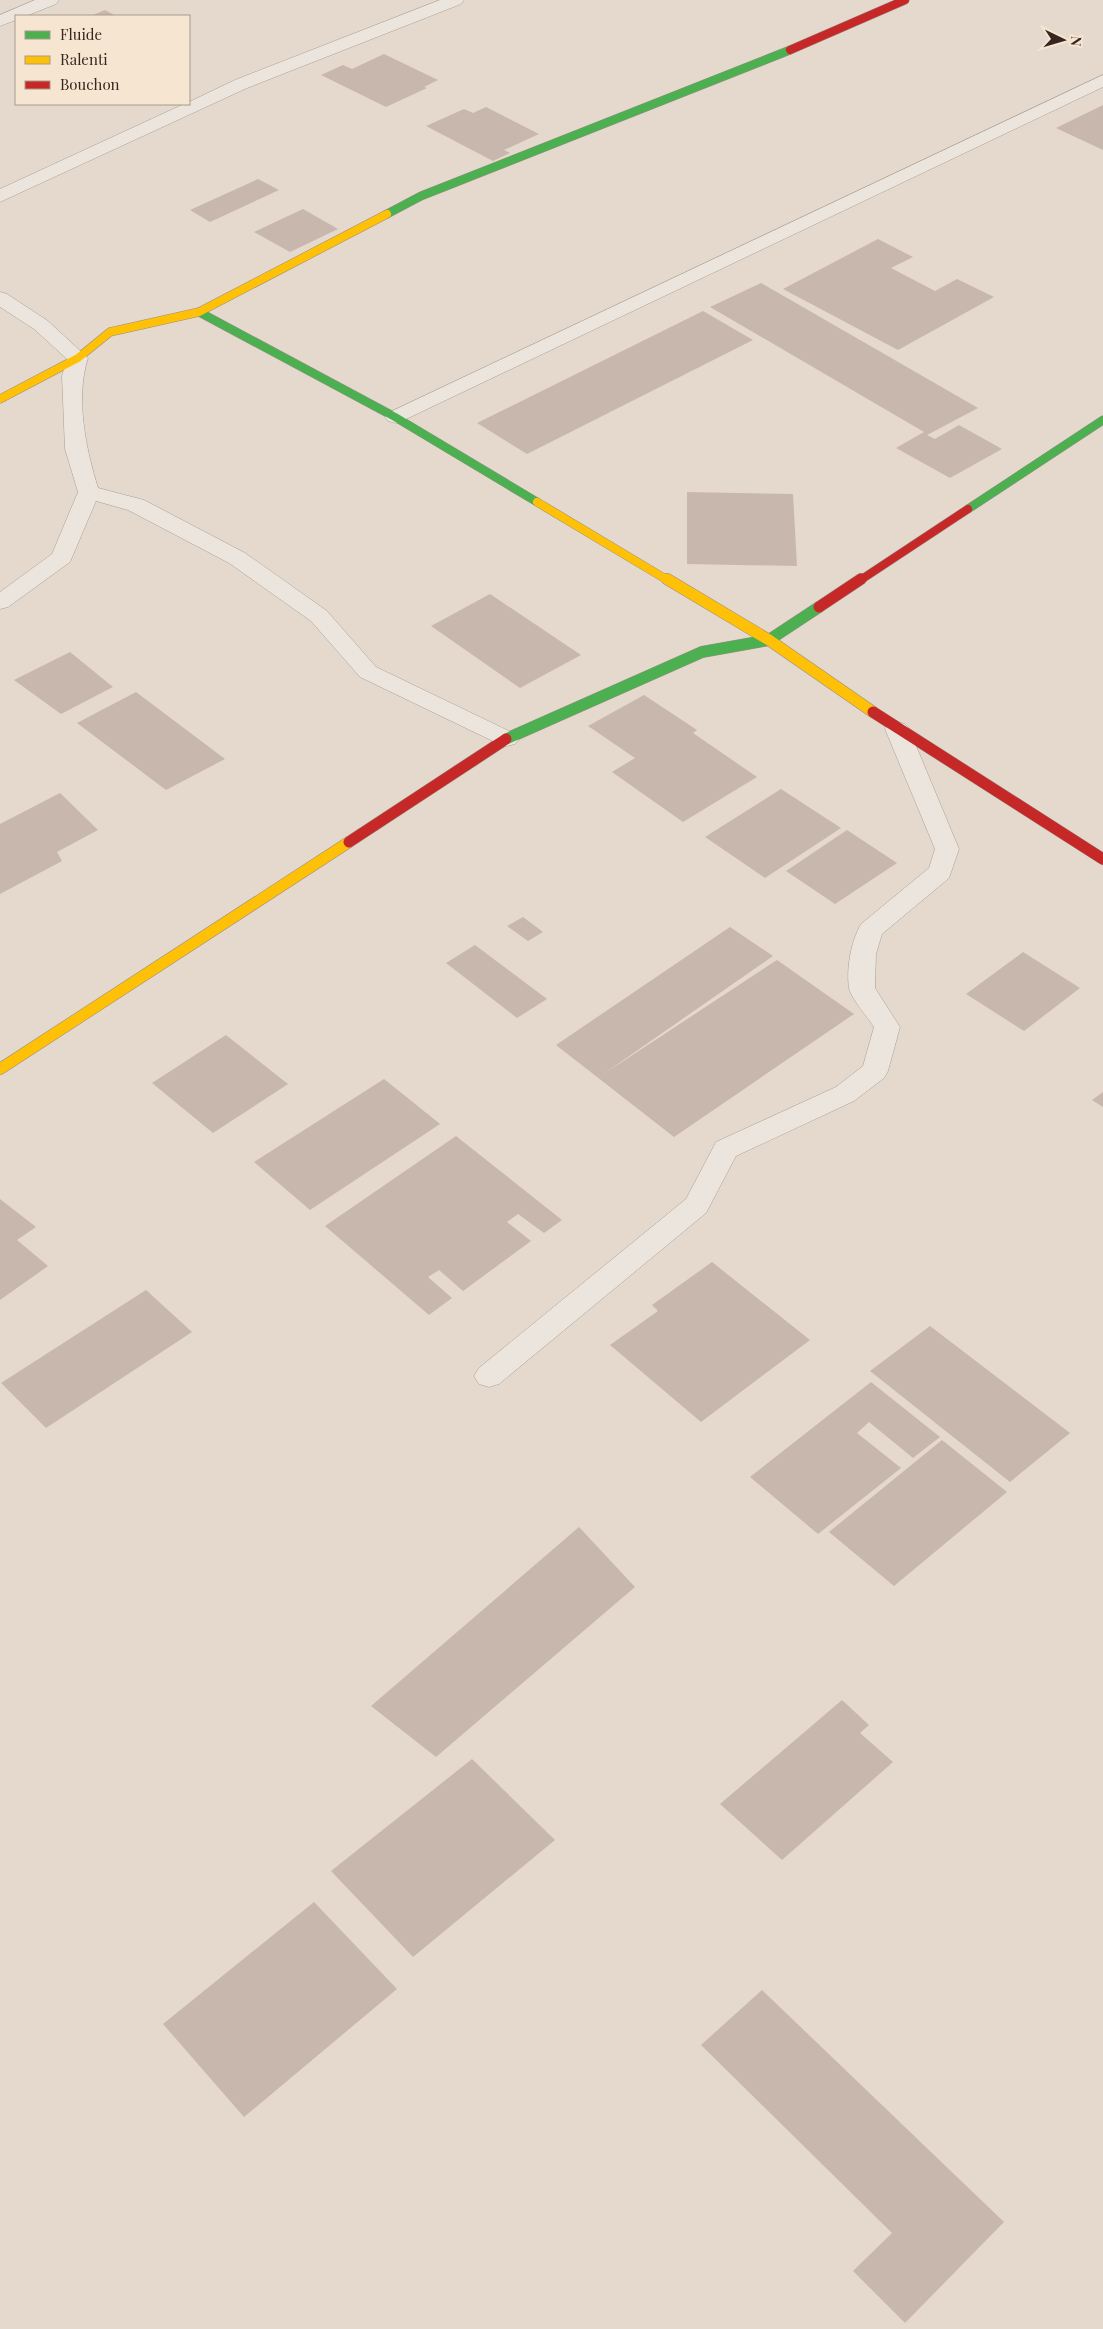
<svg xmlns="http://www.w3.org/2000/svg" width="1103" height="2329" font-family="'Playfair Display',serif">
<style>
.building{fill:#c8b7ad}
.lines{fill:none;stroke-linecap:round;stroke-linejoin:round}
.street-casing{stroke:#a99f95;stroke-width:1}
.fast-far1-casing{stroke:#988e85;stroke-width:9}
.fast-casing{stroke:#988e85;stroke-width:12}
.slow-far1-casing{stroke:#988e85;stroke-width:9}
.slow-casing{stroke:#988e85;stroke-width:12}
.jam-far1-casing{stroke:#988e85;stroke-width:9}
.jam-casing{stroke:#988e85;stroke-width:12}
.street{fill:#ece5dd;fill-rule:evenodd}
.fast-far1{stroke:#4caf50;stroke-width:8}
.fast{stroke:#4caf50;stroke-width:11}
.slow-far1{stroke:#ffc107;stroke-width:8}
.slow{stroke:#ffc107;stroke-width:11}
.jam-far1{stroke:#c62828;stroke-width:8}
.jam{stroke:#c62828;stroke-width:11}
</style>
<rect width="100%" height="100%" fill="#e4d9cc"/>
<g class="building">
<path d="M105,10l11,6h-26z"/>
<path d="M384,54l54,26 -14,7 3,1 -41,19 -65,-32 22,-10 9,4z"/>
<path d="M1103,105v45l-47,-22z"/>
<path d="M486,107l53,27 -35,16 6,3 -17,8 -67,-35 38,-17 9,4z"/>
<path d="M258,179l21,11 -69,32 -20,-12z"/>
<path d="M303,209l35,20 -48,23 -36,-20z"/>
<path d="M878,239l35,18 -22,11 44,23 22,-12 37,18 -96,53 -115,-61z"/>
<path d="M761,283l217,125 -51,27 8,4 24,-14 43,24 -52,29 -54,-30 28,-16 -214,-125z"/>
<path d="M703,311l50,29 -226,114 -50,-31z"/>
<path d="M687,492l106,2 4,72 -110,-2z"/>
<path d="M490,594l91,61 -61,33 -89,-62z"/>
<path d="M70,652l43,35 -52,27 -47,-34z"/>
<path d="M136,692l89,67 -59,31 -89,-67z"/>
<path d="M644,695l53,35 -4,3 64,44 -74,45 -71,-50 23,-14 -47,-32z"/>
<path d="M781,789l60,39 -76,50 -60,-41z"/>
<path d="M60,793l38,37 -41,22 5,9 -62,33v-70z"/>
<path d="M847,830l50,33 -62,41 -49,-33z"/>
<path d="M523,917l20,15 -15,9 -21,-15z"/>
<path d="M730,927l43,29 -171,119 175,-115 77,54 -180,123 -118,-92z"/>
<path d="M475,945l72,54 -30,19 -71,-55z"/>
<path d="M1023,952l57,36 -56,43 -58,-37z"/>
<path d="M226,1035l62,49 -75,49 -61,-50z"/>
<path d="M384,1079l56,45 -130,86 -56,-48z"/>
<path d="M1103,1092v15l-11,-7z"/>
<path d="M456,1136l106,84 -18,13 -26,-19 -11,8 24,19 -68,50 -24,-21 -11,7 24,21 -23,17 -104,-89z"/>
<path d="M0,1199l36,28 -19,13 31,26 -48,34z"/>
<path d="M712,1262l98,78 -109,82 -91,-77 48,-34 -6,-6z"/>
<path d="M146,1290l46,42 -146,96 -45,-45z"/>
<path d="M930,1326l140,107 -60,49 -140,-111z"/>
<path d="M871,1382l69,55 -27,21 -44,-36 -12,11 44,35 -83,66 -68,-57z"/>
<path d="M942,1440l65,52 -113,94 -65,-54z"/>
<path d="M579,1527l56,60 -199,170 -65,-51z"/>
<path d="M842,1700l27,25 -9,8 33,29 -111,98 -62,-56z"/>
<path d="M472,1759l83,81 -142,117 -82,-86z"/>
<path d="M314,1902l83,87 -153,128 -81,-93z"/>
<path d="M762,1990l242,232 -99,101 -52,-52 39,-38 -191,-188z"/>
</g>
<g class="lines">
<defs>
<g id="street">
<path d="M35,0h24l-3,4 -30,12h-10v4l-16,6v-11z"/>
<path d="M440,0h24l-3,4 -214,84 -247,114v-13l184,-85h5v-2l46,-22z"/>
<path d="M1103,75v12l-701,334 -7,2 -7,-2 -3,-4 3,-4z"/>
<path d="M0,292l7,2 41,27 40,37c-13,40 -2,91 10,130l46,12 101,53 82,58 49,56 139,67 4,5 -4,5 -8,2 -8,-2 -139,-67 -49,-56 -82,-58 -101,-53 -32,-9 -26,61 -62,45 -8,2v-17l52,-38 26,-62 -13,-43 -3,-73 5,-17 -33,-30 -34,-22z"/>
<path d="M897,722l8,2 4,5 50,120 -10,29 -67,56 -6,20 -1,34 25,39 -12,44 -4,7 -30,23 -118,55 -30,57 -207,171 -10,3 -10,-3 -5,-8 5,-8 207,-169 30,-57 120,-55 27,-21 11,-39c-6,-9 -23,-29 -25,-39 -3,-19 2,-47 12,-64l68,-56 6,-19 -50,-120 4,-5z"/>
</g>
<g id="fast-far1">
<path d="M387,214l34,-18 369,-146"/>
<path d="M199,312l196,105 142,85"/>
<path d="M968,509l135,-89"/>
</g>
<path id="fast" d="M506,739l196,-87 67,-12 50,-33"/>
<g id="slow-far1">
<path d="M0,399l78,-41 32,-26 89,-20 188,-98"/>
<path d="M537,502l132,79"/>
</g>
<g id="slow">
<path d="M667,579l102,61 104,72"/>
<path d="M0,1069l349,-227"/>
</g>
<g id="jam-far1">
<path d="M790,50l115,-50"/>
<path d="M859,581l109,-72"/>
</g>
<g id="jam">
<path d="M819,607l42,-28"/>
<path d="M873,712l230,147"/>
<path d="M349,842l157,-103"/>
</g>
</defs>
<use href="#street" class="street-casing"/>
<use href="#fast-far1" class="fast-far1-casing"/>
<use href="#fast" class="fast-casing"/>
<use href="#slow-far1" class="slow-far1-casing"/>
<use href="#slow" class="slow-casing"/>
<use href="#jam-far1" class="jam-far1-casing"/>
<use href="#jam" class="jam-casing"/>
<use href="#street" class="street"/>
<use href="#fast-far1" class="fast-far1"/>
<use href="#fast" class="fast"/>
<use href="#slow-far1" class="slow-far1"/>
<use href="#slow" class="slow"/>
<use href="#jam-far1" class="jam-far1"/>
<use href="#jam" class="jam"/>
</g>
<rect x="15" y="15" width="175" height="90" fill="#f5e5d1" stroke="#a99989"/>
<rect x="25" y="31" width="25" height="8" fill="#4caf50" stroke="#a99989"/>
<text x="60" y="40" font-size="15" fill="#37261d">Fluide</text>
<rect x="25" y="56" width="25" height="8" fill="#ffc107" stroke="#a99989"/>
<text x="60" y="65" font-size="15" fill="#37261d">Ralenti</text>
<rect x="25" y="81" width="25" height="8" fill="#c62828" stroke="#a99989"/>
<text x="60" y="90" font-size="15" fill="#37261d">Bouchon</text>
<g transform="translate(1063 40) rotate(95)" stroke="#f5e5d1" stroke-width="4" paint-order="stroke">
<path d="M0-4L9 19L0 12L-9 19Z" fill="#37261d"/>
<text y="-8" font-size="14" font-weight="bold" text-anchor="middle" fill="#37261d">N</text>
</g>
</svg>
